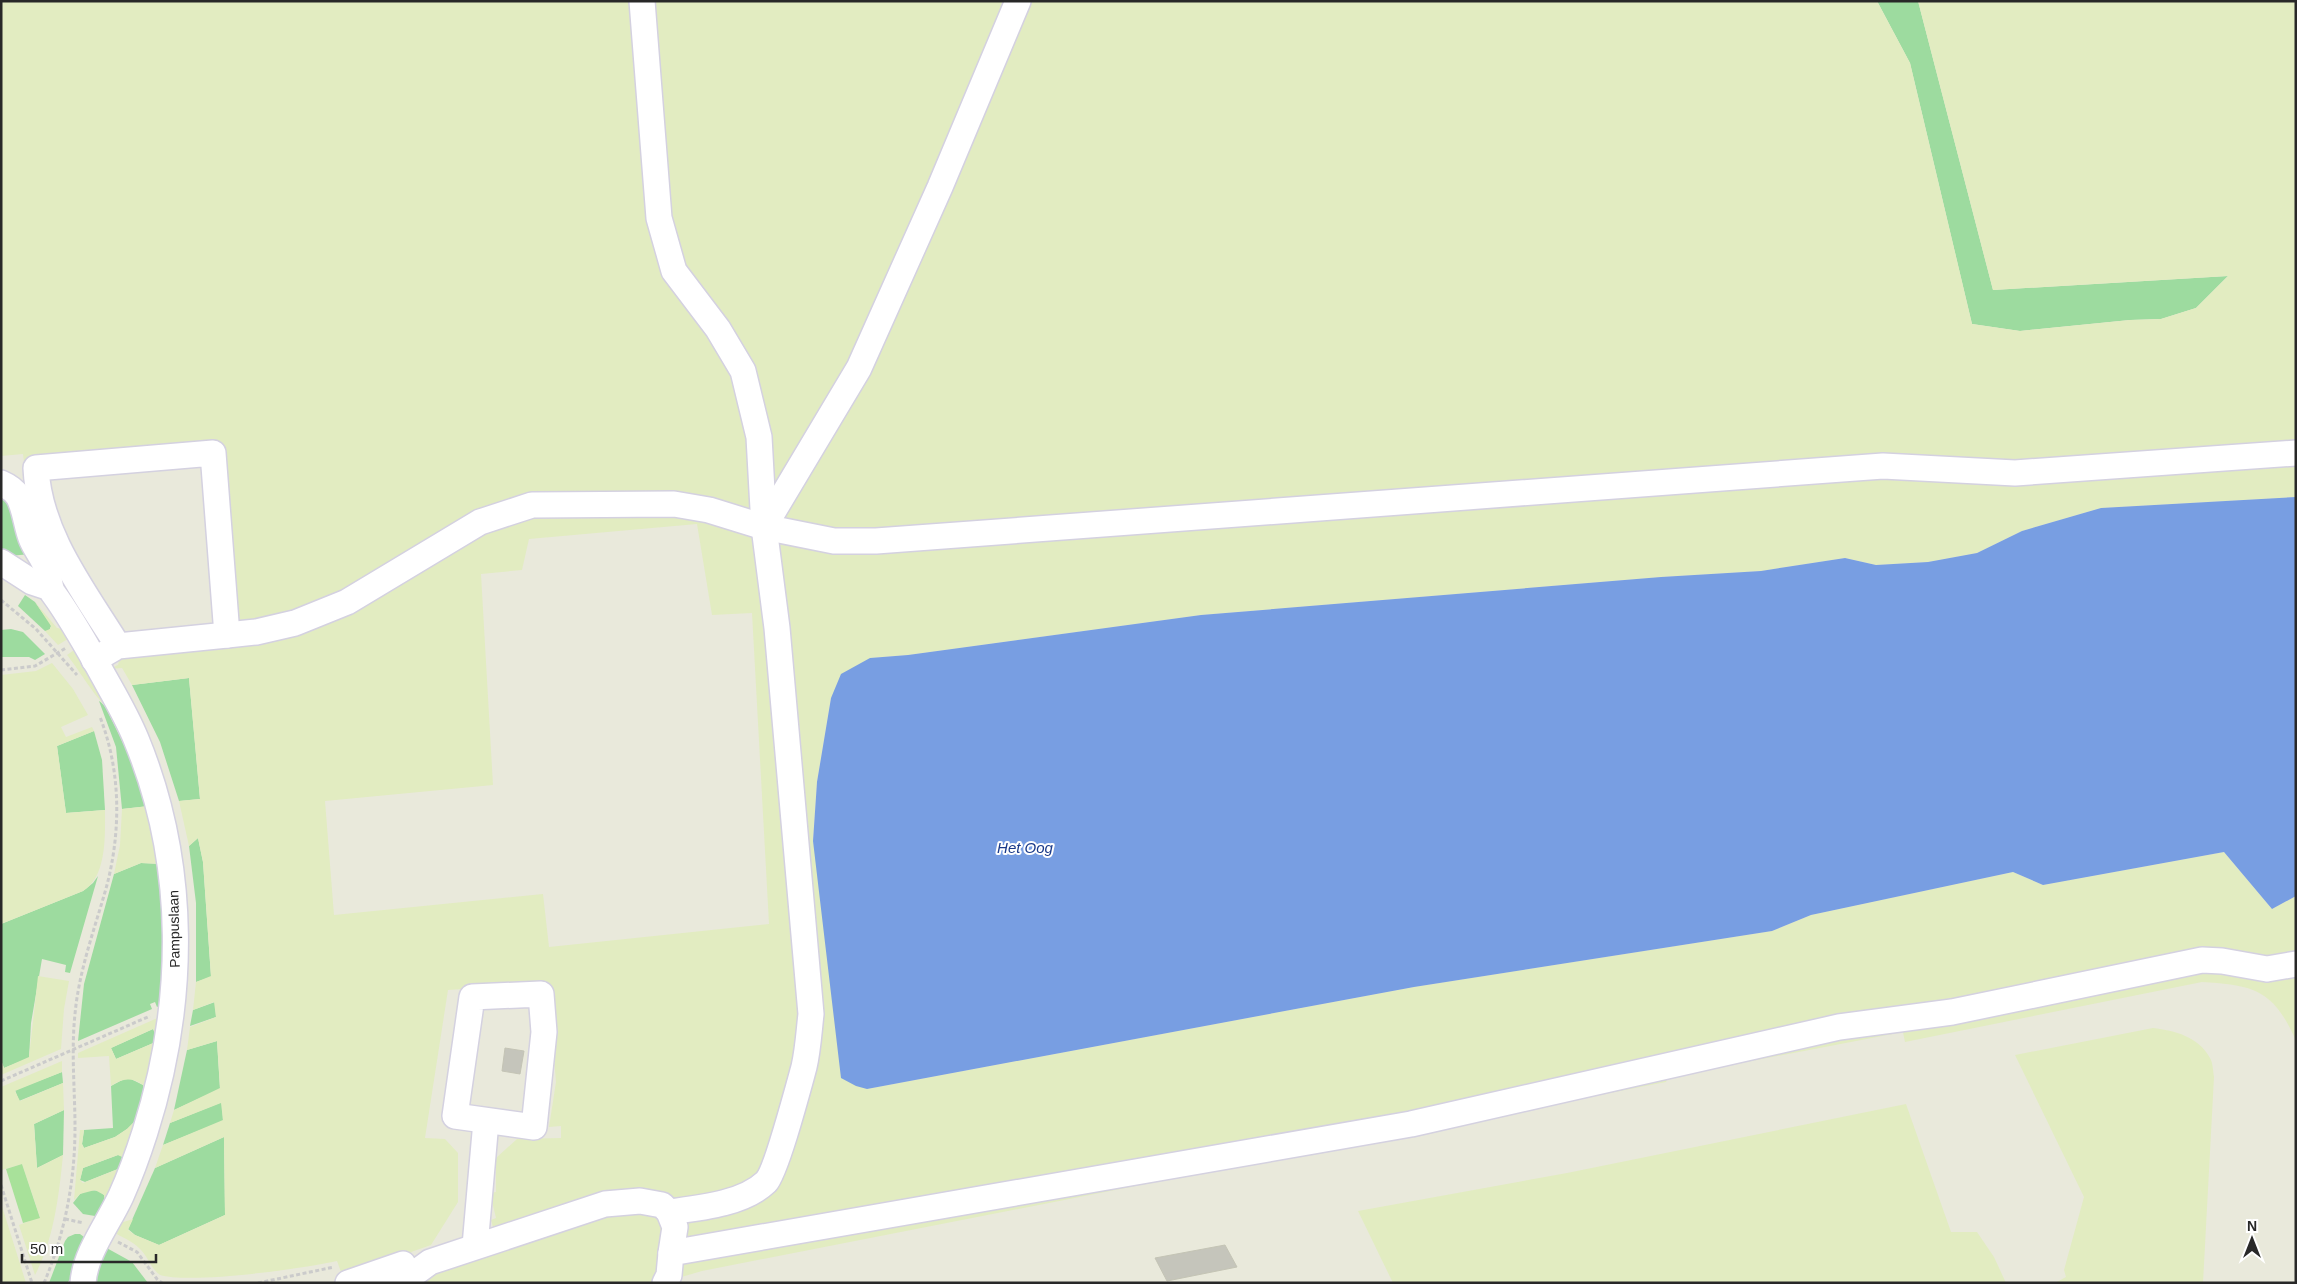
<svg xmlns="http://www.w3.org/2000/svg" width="2297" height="1284" font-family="Helvetica,sans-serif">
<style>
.green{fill:#9ddb9f}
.sand{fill:#e2ecc1;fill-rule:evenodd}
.pitch{fill:#a8e19a}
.water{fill:#789ee2}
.building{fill:#c5c5bb;stroke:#c4c4b5}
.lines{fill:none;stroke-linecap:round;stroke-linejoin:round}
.minor-casing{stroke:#d4d1e0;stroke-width:28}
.path{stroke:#cbcbcb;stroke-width:3;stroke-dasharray:4 2.5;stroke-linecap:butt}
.minor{stroke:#fff;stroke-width:25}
.labels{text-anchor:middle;stroke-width:4;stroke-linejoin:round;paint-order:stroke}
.street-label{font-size:14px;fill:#282828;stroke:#fff}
.water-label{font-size:15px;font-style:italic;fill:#1a3a8a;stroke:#fff}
</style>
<rect width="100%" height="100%" fill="#e9e9db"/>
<g class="green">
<path d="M1877,1h41l75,289 235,-14 -32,32 -35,11 -31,1 -110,11 -48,-7 -62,-261z"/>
<path d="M1,492l4,2 27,60 -24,2 -7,-4z"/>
<path d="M25,595l10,7 15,21 1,3 -2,5h-4l-27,-25z"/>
<path d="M11,629l12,3 22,22 -10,6 -6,-3h-28v-27z"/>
<path d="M189,678l11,121 -21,2 -19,-59 -28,-57z"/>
<path d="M99,701c16,9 44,85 50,105l-27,3 -6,-62z"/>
<path d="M94,731l8,29 3,50 -39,3 -9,-67z"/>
<path d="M198,838l5,24 8,115 -15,5v-79l-7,-57z"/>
<path d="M141,863l21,1 3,21 -1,119 -7,3 -2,-5 -5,2 2,5 -74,32 6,-57 30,-110z"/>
<path d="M98,876l-28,97 -5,-1 1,-7 -24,-6 -11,64 -2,35 -25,10 -3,-8v-136l82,-33 10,-8z"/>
<path d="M215,1002l1,15 -26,9 3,-16z"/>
<path d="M153,1029l5,12 -42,18 -5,-11z"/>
<path d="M217,1041l3,48 -46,21 13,-60z"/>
<path d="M62,1072l1,11 -44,18 -4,-11z"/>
<path d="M124,1079h7l12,6 1,5 -8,30 -9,9 -12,8 -31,11 -2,-4 2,-14 29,-2 -2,-42z"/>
<path d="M222,1102l1,19 -60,24 7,-22z"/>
<path d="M64,1110l-1,45 -26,13 -3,-44z"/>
<path d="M224,1137l1,78 -66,30 -24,-10 -7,-6 27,-61z"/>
<path d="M118,1155l4,1 3,7 -2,4 -38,15 -5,-2 3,-12z"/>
<path d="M88,1190l12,1 4,4 2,11 -5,11 -18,-3 -10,-11 7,-9z"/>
<path d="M75,1234h5l8,6 -13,33 -8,10h-18l16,-42 3,-4z"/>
<path d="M103,1246l29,16 16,21h-52z"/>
</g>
<g class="sand">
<path d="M1,1h1876l33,62 62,261 48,7 110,-11 31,-1 35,-11 32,-32 -235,14 -75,-289h378v496l-195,11 -79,23 -45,22 -49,9 -52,3 -31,-7 -84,13 -100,6 -460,38 -293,40 -38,3 -39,40 -14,84 -4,59 54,248 547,-102 358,-56 39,-16 202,-43 30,13 181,-33 48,57 24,-13v145c-22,-51 -42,-56 -94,-59l-297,60 -2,-10 -235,45 -2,5 -964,189 -41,12h-245l78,-53 -3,-10 5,-2 -6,-25 6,-1v-34l21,-19 44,-1v-12l-12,1 7,-45 -8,-99 -100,7 -23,148 20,1 13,14v49l-27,43 -20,7 2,5 -69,23 -7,-19c-36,8 -146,23 -177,14 -9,-6 -12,-19 -21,-27 -7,-7 -17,-11 -26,-16l4,-8 16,-5 -5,11 7,5 24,10 66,-30 -1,-78 -69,31 8,-23 60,-25 -2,-17 -51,20 4,-13 46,-22 -3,-47 -30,9 3,-23 26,-10 -2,-15 -21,8 3,-28 15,-6 -8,-114 -5,-24 -9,8 -10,-45 21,-2 -11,-121 -57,7 -10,-17 -13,1 9,-4 2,-8 121,-13 -17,-197 -200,15 -1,-8 -22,2zM697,524l15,91 40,-2 17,311 -220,23 -6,-53 -209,21 -9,-114 168,-16 -12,-211 41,-4 7,-31z"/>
<path d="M35,602l22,26 11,2 3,7 -13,8 -13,-14 5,-2 1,-3z"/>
<path d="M77,648l34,59 30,73 -37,-76c-6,-3 -30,-41 -37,-49z"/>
<path d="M52,663l21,26 15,26 -27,12 5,10 26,-10 2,4 -37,15 9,67 39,-3c0,26 2,66 -22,81l-82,33v-249l35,-4z"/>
<path d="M149,806l13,58 -21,-1 -27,11 6,-29 2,-36z"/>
<path d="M38,976l31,5 -5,28 -3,40 -60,26v-15l3,8 25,-11z"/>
<path d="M162,1016l-3,22 -6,-9 -42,19 5,11 42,-18 -33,122 -3,-6 -4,-2 -35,13 -3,12 3,3 40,-16 -17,39 -2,-11 -9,-5 -15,4 -6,6 6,-70h4l-2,14 2,4 31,-11 12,-8 9,-9 8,-30 -1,-5c-11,-8 -21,-7 -32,1l-2,-30 -31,2v-5z"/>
<path d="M2153,1028c22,3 45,8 57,30 3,5 3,13 4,19l-11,206h-148l11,-6 -2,-7 20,-73 -69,-142z"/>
<path d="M62,1061v11l-47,19 5,10 43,-18 1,27 -30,14 3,44 26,-13c-4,40 -9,84 -28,120l-16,-50 21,-8 -18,-53 -20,6 -1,-3v-80z"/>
<path d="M1906,1104l45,128h26l17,25 12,26h-613l-35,-72 209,-38z"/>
<path d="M1,1203l25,80h-25z"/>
</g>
<path class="pitch" d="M22,1164l18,54 -17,5 -17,-54z"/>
<path class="water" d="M2296,497v399l-24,13 -48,-57 -181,33 -30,-13 -202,43 -39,16 -358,56 -547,102 -11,-3 -15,-8 -28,-237 4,-59 14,-84 10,-24 29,-16 38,-3 293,-40 460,-38 100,-6 84,-13 31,7 52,-3 49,-9 45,-22 79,-23z"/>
<g class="building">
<path d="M505,1048l19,3 -4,23 -18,-3z"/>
<path d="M1225,1245l12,22 -70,14 -12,-23z"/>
</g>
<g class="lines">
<defs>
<g id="minor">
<path d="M642,1l17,217 15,53 44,58 25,42 16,66 5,90 13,101 34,386c-2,17 -3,36 -7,53 -5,18 -28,105 -38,115 -23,22 -67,26 -97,30"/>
<path d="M1,483c7,3 13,7 17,13 7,12 8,29 13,42 4,11 14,22 17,34 2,8 1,14 5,21 17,23 31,48 45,73 13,24 28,48 38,73 52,126 50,264 9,393 -7,22 -15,44 -24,64 -13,28 -36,57 -38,87"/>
<path d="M764,527l95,-159 81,-181 78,-186"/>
<path d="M1,562l31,20 18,6"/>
<path d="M227,635l29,-3 39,-9 52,-21 133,-80 52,-17 142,-1 35,6 55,17 70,14h42l1007,-75 132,7 281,-20"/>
<path d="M94,660l24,-14 109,-11 -14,-182 -177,15c3,66 48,123 82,178"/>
<path d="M541,994l3,38 -10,95 -79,-11 17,-119z"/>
<path d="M475,1246l11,-125"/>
<path d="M348,1283l55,-19"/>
<path d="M386,1283l29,-10 15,-11 175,-58 35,-3 22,4 7,7 6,15 -4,26"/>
<path d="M665,1283l4,-8 2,-22 740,-129 428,-97 113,-15 250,-52 20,1 45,8 29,-5"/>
</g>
</defs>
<use href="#minor" class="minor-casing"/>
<g class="path">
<path d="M1,600l35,29 41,46"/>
<path d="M1,670l34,-4 31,-18"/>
<path d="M1,1081l149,-65"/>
<path d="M1,1185l31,98"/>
<path d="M65,1219l19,4"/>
<path d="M118,1242l19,10 20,27 5,4"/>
<path d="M44,1283c21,-50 31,-102 31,-155 0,-38 -4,-76 0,-114 4,-44 20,-86 32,-129 14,-55 14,-114 -7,-168"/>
<path d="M258,1283l76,-16"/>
</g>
<use href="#minor" class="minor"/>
</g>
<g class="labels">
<g class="street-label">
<text transform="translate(174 929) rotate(-91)" y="5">Pampuslaan</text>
</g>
<g class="water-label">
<text x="1025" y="853">Het Oog</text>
</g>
</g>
<rect width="2297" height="1284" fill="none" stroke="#282828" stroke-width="5"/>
<g transform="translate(2252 1239)" stroke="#ffffff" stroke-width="4" paint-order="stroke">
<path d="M0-4L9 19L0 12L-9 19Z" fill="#282828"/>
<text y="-8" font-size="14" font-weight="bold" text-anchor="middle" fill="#282828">N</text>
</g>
<path d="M22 1254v8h134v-8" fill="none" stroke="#282828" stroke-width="2.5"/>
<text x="30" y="1254" font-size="15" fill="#282828" stroke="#ffffff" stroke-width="4" paint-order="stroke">50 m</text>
</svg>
